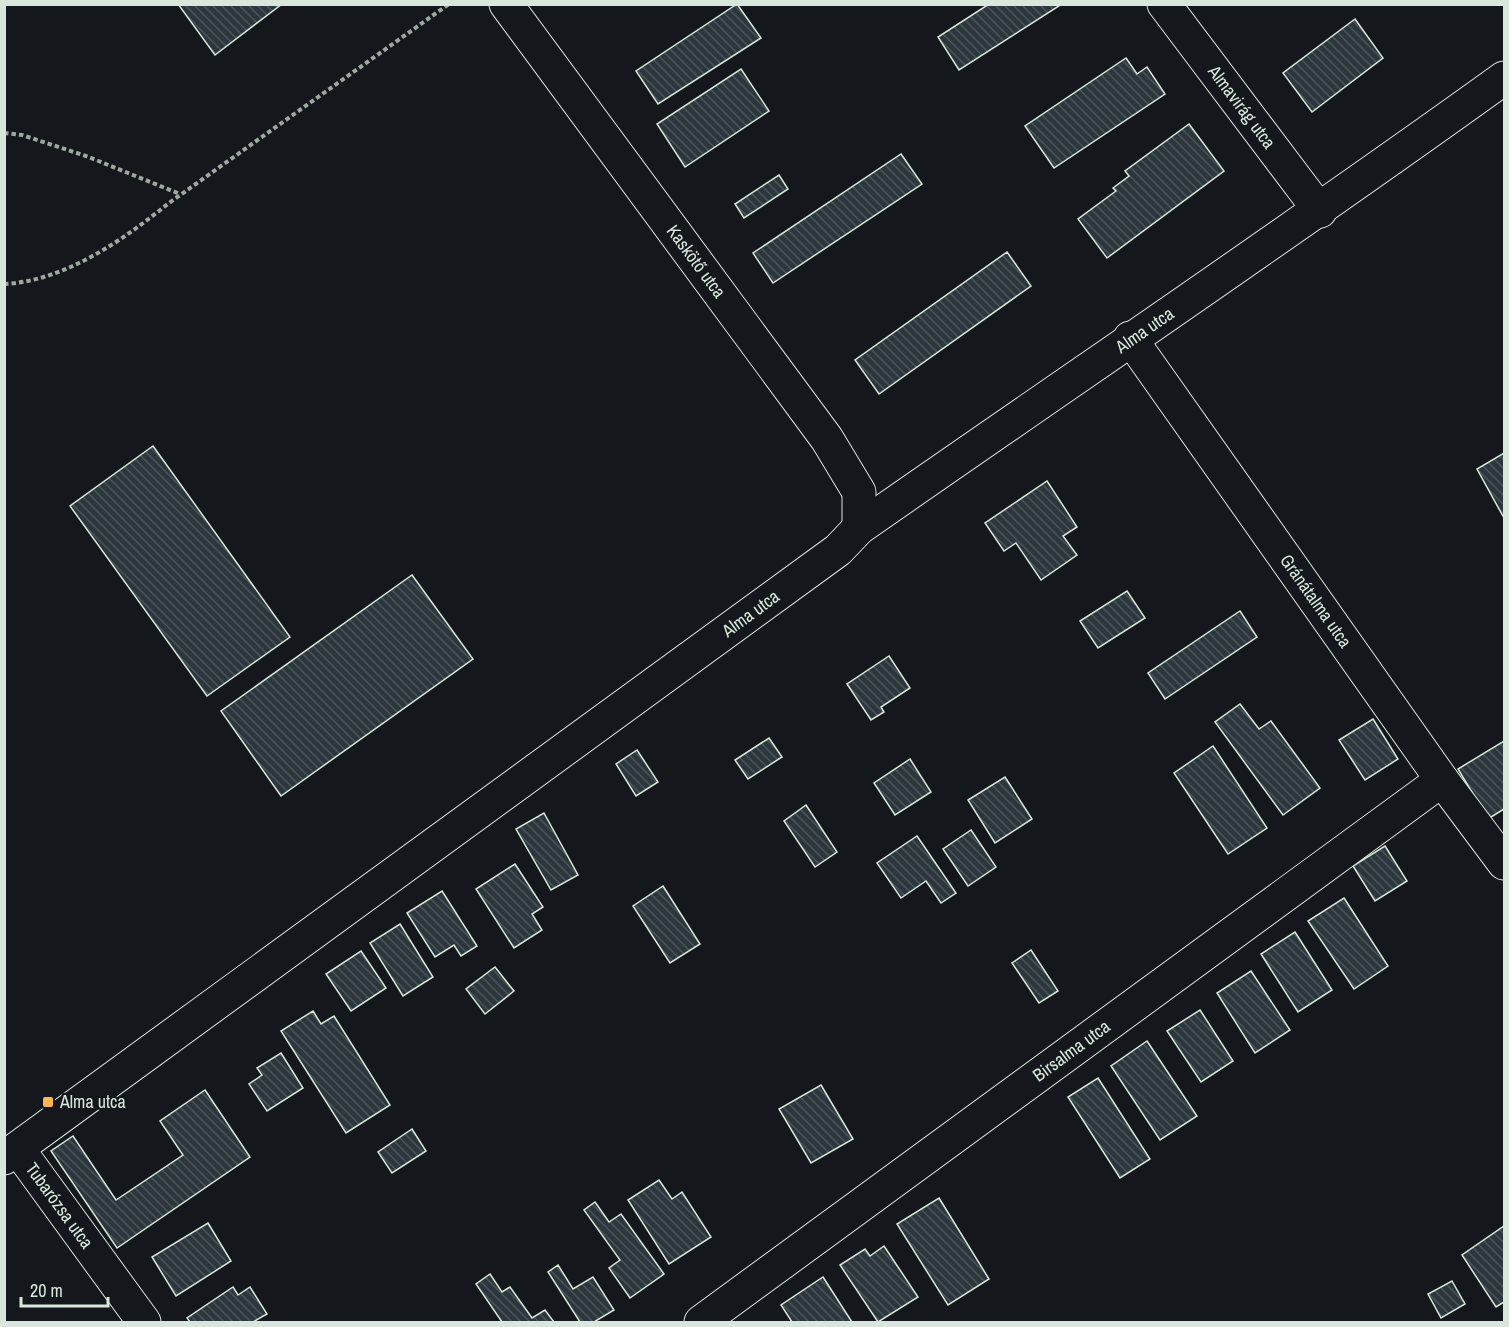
<svg xmlns="http://www.w3.org/2000/svg" width="1509" height="1327" font-family="'Archivo Narrow',sans-serif">
<style>
.building{fill:url(#building-back-hatch);stroke:#d8e6dc;stroke-width:1.5}
.lines{fill:none;stroke-linecap:round;stroke-linejoin:round}
.minor-casing{stroke:#d8e6dc;stroke-width:35}
.path{stroke:#9da8a2;stroke-width:4;stroke-dasharray:4.5 3;stroke-linecap:butt}
.minor{stroke:#14181c;stroke-width:33}
.poi-dot{fill:#ffb74d;stroke:#14181c;stroke-width:2}
.labels{text-anchor:middle;stroke-width:4.5;stroke-linejoin:round;paint-order:stroke}
.street-label{font-size:18px;fill:#d8e6dc;stroke:#14181c}
.poi-label{font-size:18px;fill:#d8e6dc;stroke:#14181c;text-anchor:start}
</style>
<defs>
<pattern id="building-back-hatch" width="6" height="6" patternUnits="userSpaceOnUse" patternTransform="scale(1.5)"><rect width="6" height="6" fill="#2c363c"/><path d="M-1 5l2 2M0 0l6 6M5-1l2 2" fill="none" stroke="#4a5358"/></pattern>
</defs>
<rect width="100%" height="100%" fill="#14181c"/>
<g class="building">
<path d="M178,4h104l-67,51z"/>
<path d="M737,4l24,34 -103,66 -22,-33z"/>
<path d="M989,4h73l-103,66 -21,-33z"/>
<path d="M1355,19l28,39 -71,54 -29,-39z"/>
<path d="M1126,58l11,16 10,-7 18,27 -111,74 -29,-42z"/>
<path d="M741,69l28,42 -84,56 -28,-43z"/>
<path d="M1189,124l35,47 -117,87 -29,-39 38,-28 -3,-3 16,-12 -4,-5z"/>
<path d="M901,154l21,30 -149,99 -20,-30z"/>
<path d="M779,175l9,14 -44,29 -9,-14z"/>
<path d="M1007,252l24,34 -152,108 -24,-34z"/>
<path d="M153,446l137,191 -83,59 -137,-190z"/>
<path d="M1504,453v65l-27,-49z"/>
<path d="M1047,481l30,46 -14,9 14,19 -36,25 -25,-37 -12,8 -19,-28z"/>
<path d="M412,575l61,84 -192,137 -60,-85z"/>
<path d="M1127,591l18,27 -47,30 -18,-27z"/>
<path d="M1240,611l17,26 -92,62 -17,-26z"/>
<path d="M889,656l21,32 -29,19 3,5 -13,8 -24,-36z"/>
<path d="M1240,704l19,25 12,-8 49,67 -37,27 -68,-93z"/>
<path d="M1373,719l25,40 -33,21 -26,-40z"/>
<path d="M769,738l13,19 -34,22 -13,-19z"/>
<path d="M1504,741v68l-16,10 -30,-50z"/>
<path d="M1213,746l54,82 -39,26 -54,-81z"/>
<path d="M637,750l21,32 -22,14 -20,-32z"/>
<path d="M910,759l21,33 -36,23 -21,-32z"/>
<path d="M1005,777l27,42 -37,24 -27,-43z"/>
<path d="M806,805l31,47 -22,15 -31,-46z"/>
<path d="M544,813l34,62 -27,15 -35,-61z"/>
<path d="M971,830l25,37 -28,19 -25,-37z"/>
<path d="M917,836l39,57 -15,10 -15,-22 -25,17 -24,-35z"/>
<path d="M1385,846l22,35 -32,20 -22,-35z"/>
<path d="M515,864l28,43 -11,7 10,16 -28,18 -38,-59z"/>
<path d="M663,886l37,58 -30,19 -37,-57z"/>
<path d="M442,891l35,55 -16,10 -7,-11 -19,12 -28,-44z"/>
<path d="M1344,898l44,68 -34,23 -46,-68z"/>
<path d="M400,924l33,53 -30,19 -33,-53z"/>
<path d="M1295,932l37,58 -34,22 -37,-58z"/>
<path d="M1031,950l27,41 -19,12 -27,-40z"/>
<path d="M361,951l25,37 -35,23 -25,-37z"/>
<path d="M495,967l19,24 -29,23 -19,-25z"/>
<path d="M1251,971l39,59 -35,23 -38,-60z"/>
<path d="M1200,1010l33,51 -32,21 -34,-51z"/>
<path d="M313,1011l8,13 13,-8 56,89 -44,28 -65,-102z"/>
<path d="M1147,1041l50,75 -37,24 -49,-74z"/>
<path d="M281,1053l22,35 -36,23 -18,-27 13,-9 -5,-7z"/>
<path d="M1098,1078l52,81 -30,19 -52,-81z"/>
<path d="M821,1085l32,54 -42,24 -32,-54z"/>
<path d="M205,1090l45,67 -133,91 -66,-97 22,-15 43,64 67,-45 -23,-34z"/>
<path d="M412,1129l14,22 -34,22 -14,-21z"/>
<path d="M659,1180l13,19 10,-7 29,45 -42,27 -41,-64z"/>
<path d="M939,1198l50,81 -41,26 -51,-81z"/>
<path d="M595,1202l14,20 12,-8 43,60 -34,24 -21,-30 11,-8 -36,-50z"/>
<path d="M208,1223l23,38 -55,35 -24,-39z"/>
<path d="M1504,1226v76l-8,5 -34,-52z"/>
<path d="M884,1246l34,51 -40,25 -38,-57 25,-16 5,7z"/>
<path d="M558,1265l15,24 20,-12 21,33 -20,12h-14l-32,-50z"/>
<path d="M490,1274l12,18 8,-5 22,31 13,-8 9,12h-52l-26,-38z"/>
<path d="M823,1277l29,45h-60l-11,-17z"/>
<path d="M1452,1281l13,23 -24,14 -13,-24z"/>
<path d="M233,1287l5,8 12,-8 17,27 -14,8h-63l-3,-4z"/>
</g>
<g class="lines">
<defs>
<g id="minor">
<path id="s1" d="M506,4l321,435 32,53v36"/>
<path id="s2" d="M1164,4l156,207"/>
<path id="s3" d="M1130,338l312,442 62,83"/>
<path id="s4" d="M18,1149l126,173"/>
<path id="s5" d="M4,1158l834,-608 21,-22c215,-150 433,-297 645,-450"/>
<path id="s6" d="M701,1322l741,-542"/>
</g>
</defs>
<use href="#minor" class="minor-casing"/>
<g class="path">
<path d="M4,133l18,2 64,21 94,38"/>
<path d="M4,284c61,-3 119,-44 165,-81l280,-199"/>
</g>
<use href="#minor" class="minor"/>
</g>
<rect class="poi-dot" x="42" y="1096" width="12" height="12" rx="3"/>
<g class="labels">
<g class="street-label">
<text dy="6" stroke="none"><textPath href="#s2" startOffset="129">Almavirág utca</textPath></text>
<text dy="6" stroke="none"><textPath href="#s1" startOffset="320">Kaskötő utca</textPath></text>
<text dy="6" stroke="none"><textPath href="#s5" startOffset="1410">Alma utca</textPath></text>
<text dy="6" stroke="none"><textPath href="#s3" startOffset="322">Gránátalma utca</textPath></text>
<text dy="6" stroke="none"><textPath href="#s5" startOffset="924">Alma utca</textPath></text>
<text dy="6" stroke="none"><textPath href="#s6" startOffset="459">Birsalma utca</textPath></text>
<text dy="6" stroke="none"><textPath href="#s4" startOffset="70">Tubarózsa utca</textPath></text>
</g>
<g class="poi-label">
<text x="60" y="1108">Alma utca</text>
</g>
</g>
<rect width="1509" height="1327" fill="none" stroke="#d8e6dc" stroke-width="12"/>
<path d="M21 1297v9h87v-9" fill="none" stroke="#d8e6dc" stroke-width="3"/>
<text x="30" y="1297" font-size="18" fill="#d8e6dc" stroke="#14181c" stroke-width="4.5" paint-order="stroke">20 m</text>
</svg>
